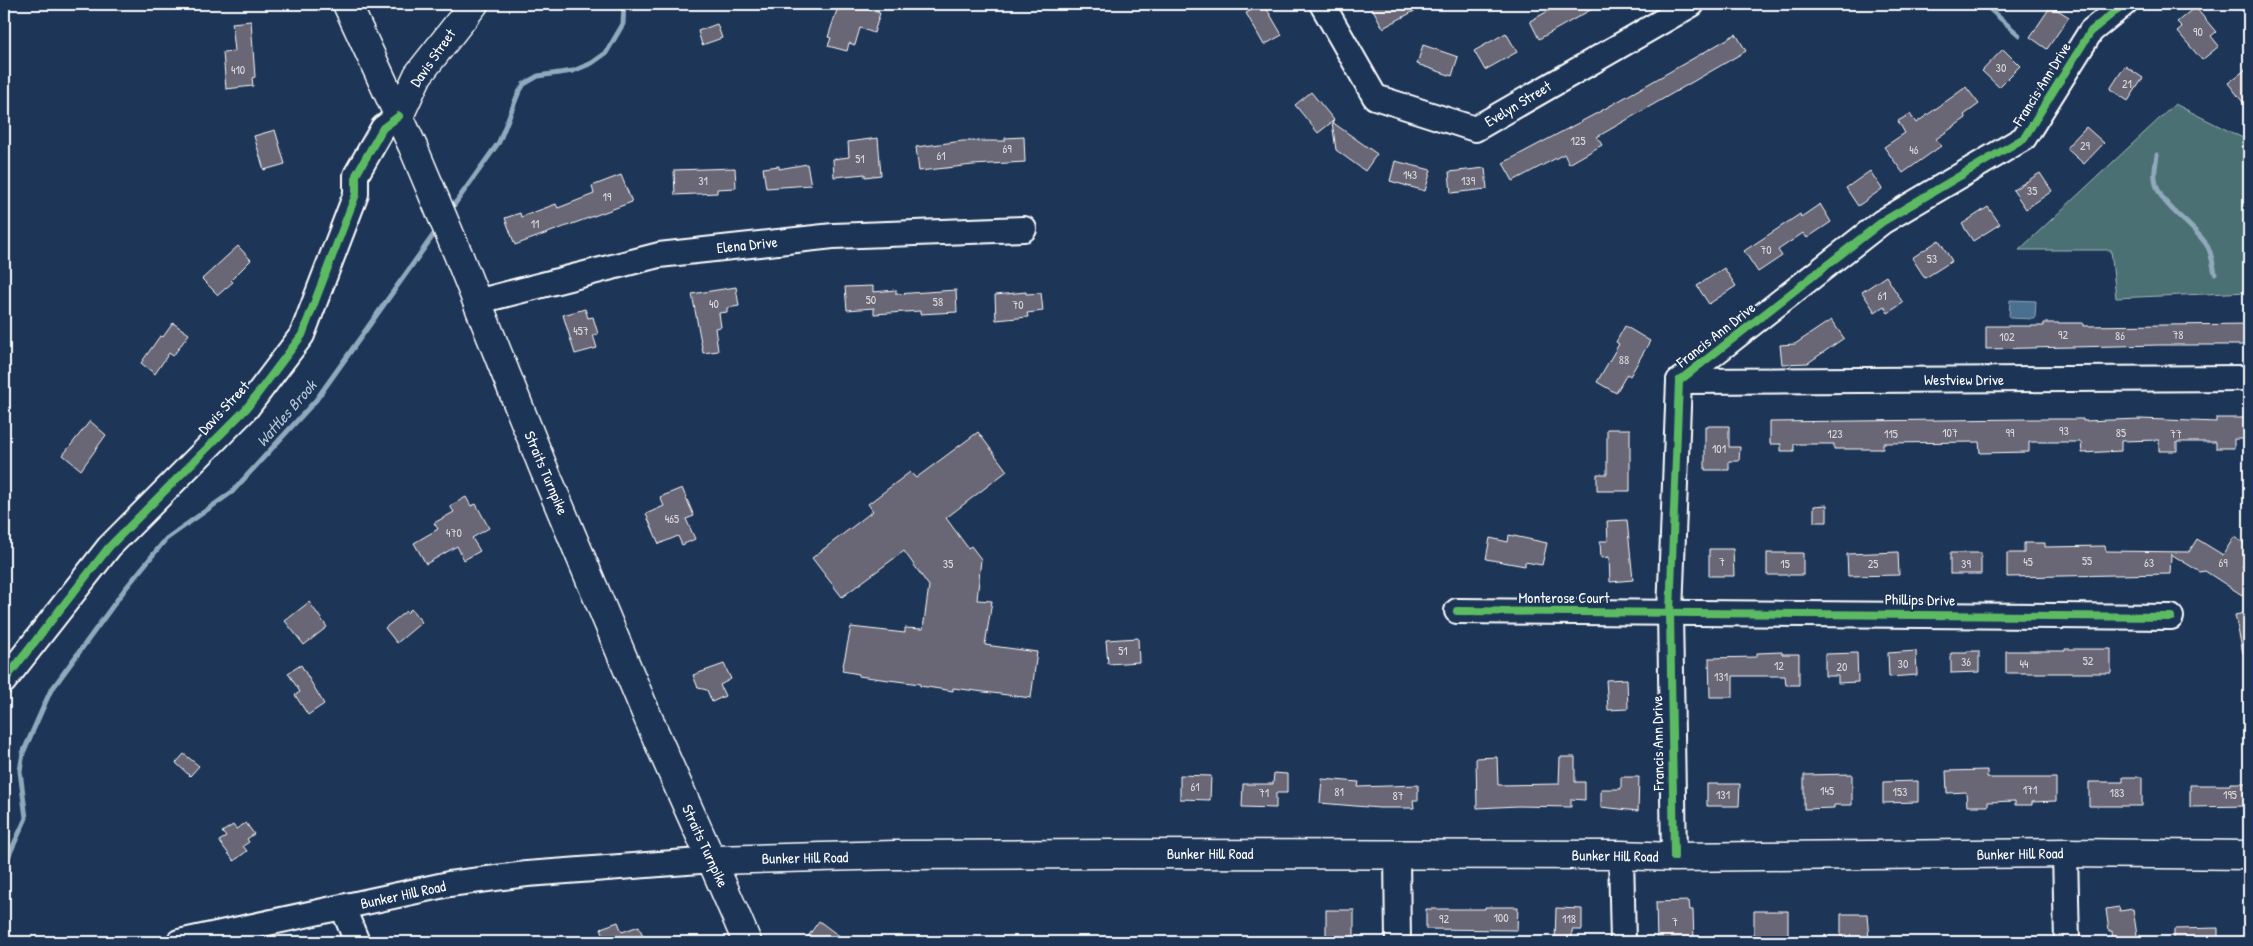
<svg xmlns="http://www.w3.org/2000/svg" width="2253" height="946" font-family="'Patrick Hand',sans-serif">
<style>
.green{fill:#4b7073;stroke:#a5b8b9}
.water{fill:#486f90;stroke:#91a9bc}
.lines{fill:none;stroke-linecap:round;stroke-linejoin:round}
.stream{stroke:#91a9bc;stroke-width:5}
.building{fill:#696674;stroke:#fff}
.minor-casing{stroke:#fff;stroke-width:28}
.major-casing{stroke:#fff;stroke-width:31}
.minor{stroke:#1d3557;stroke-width:24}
.major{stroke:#1d3557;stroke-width:28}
.cycleway-casing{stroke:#1d3557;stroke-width:11}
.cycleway{stroke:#5cba63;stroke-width:8}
.labels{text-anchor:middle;stroke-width:4.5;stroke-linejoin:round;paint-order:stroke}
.number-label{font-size:12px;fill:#dad9dc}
.street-label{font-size:15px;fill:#fff;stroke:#1d3557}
.water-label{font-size:16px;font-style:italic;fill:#b6c5d3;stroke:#1d3557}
</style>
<rect width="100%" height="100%" fill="#1d3557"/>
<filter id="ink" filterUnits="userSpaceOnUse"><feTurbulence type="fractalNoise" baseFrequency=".02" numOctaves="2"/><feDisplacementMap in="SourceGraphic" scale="10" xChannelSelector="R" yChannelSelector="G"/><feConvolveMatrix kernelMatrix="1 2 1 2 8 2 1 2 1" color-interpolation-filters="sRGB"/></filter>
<g filter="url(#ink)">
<path class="green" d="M2175,104l74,37v151l-133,6 -5,-48h-92z"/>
<path class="water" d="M2010,300l26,1 -1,18 -26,-1z"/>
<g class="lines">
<g class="stream">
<path d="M1984,4l35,31"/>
<path d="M2157,155c-1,7 -3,16 -2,23 1,27 40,46 53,69 4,8 5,18 7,26"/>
<path d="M449,212l50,-70 19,-48 6,-10 14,-8 35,-5 19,-8 14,-10 17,-29 1,-20"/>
<path d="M4,866l22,-48 -6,-47 3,-18 27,-61 75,-103 41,-50 66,-47 84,-92 121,-170"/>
</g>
</g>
<g class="building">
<path d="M839,4h29l-2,5 14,4 -6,20 -14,-5 -5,17 -6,-2 -2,8 -19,-5 3,-8 -3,-1z"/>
<path d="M1264,4l18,31 -18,10 -18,-32z"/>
<path d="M1370,4h57l-44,24z"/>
<path d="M1561,4h40l-62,35 -9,-18z"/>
<path d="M2051,6l18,11 -22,32 -17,-12z"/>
<path d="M2195,7l21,25 -5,4 8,10 -17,14 -25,-29 5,-4 -5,-5z"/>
<path d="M251,21l4,56 -3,1 1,8 -27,3 -3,-37 12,-1 -3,-28z"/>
<path d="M717,24l5,14 -20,7 -4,-14z"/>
<path d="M1506,33l11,19 -32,18 -11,-19z"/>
<path d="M1736,34l10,17 -149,86 5,8 -33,19 -5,-10 -51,27 -10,-18 98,-52z"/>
<path d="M1423,45l35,12 -6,19 -35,-12z"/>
<path d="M2003,49l17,17 -21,21 -17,-16z"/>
<path d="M2125,66l18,12 -15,23 -18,-12z"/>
<path d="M2249,67v43l-21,-27z"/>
<path d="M1966,87l13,17 -15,11 2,3 -30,21 5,7 -38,27 -19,-26 21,-14 -7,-12 12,-7 6,9z"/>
<path d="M1311,92l23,28 -2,2 45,32 -12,17 -29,-21 -4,-28 -14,11 -23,-28z"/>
<path d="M2086,127l18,16 -20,21 -18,-16z"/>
<path d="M275,130l10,34 -21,6 -10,-34z"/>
<path d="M1024,137l1,25 -52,3 -54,6 -3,-24 47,-6h42v-3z"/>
<path d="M878,138l3,37 -16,2v-3l-31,3 -1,-18 16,-2 -1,-15z"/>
<path d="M1395,161l36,9 -6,21 -35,-10z"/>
<path d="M807,164l4,21 -45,3 -3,-20 16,-2v3z"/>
<path d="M735,168l1,20 -19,1v4l-42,2 -1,-25z"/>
<path d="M1485,168l2,21 -36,4 -2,-21z"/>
<path d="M1870,171l12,18 -24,17 -12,-18z"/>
<path d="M2040,173l12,18 -26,18 -13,-19z"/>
<path d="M621,175l11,27 -117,43 -10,-27 15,-5 1,4 35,-13 2,4 36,-14 -2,-8z"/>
<path d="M1820,204l11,18 -24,16 -4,-5 -25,17 4,6 -24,16 -14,-21 56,-37 1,3z"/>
<path d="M1988,207l12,17 -27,17 -11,-17z"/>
<path d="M1939,240l13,21 -27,17 -13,-20z"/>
<path d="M238,246l13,14 -20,20 2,2 -15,13 -16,-16z"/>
<path d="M1724,268l12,18 -27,18 -12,-18z"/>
<path d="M1886,276l17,27 -15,10 -4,-7 -9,6 -13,-20z"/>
<path d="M873,286v6l23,-2v4l60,-4 1,22 -37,2v-3l-46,3v-6l-27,2 -2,-23z"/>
<path d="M736,287l3,19 -12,2v4l-8,1 2,14 -6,1 3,23 -15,2 -11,-59z"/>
<path d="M1026,292v2l15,-1 2,18 -16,2 1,4 -32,3 -1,-25z"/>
<path d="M585,309l3,9 5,-1 5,17 -5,1 4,13 -22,6 -12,-39z"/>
<path d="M1831,320l13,18 -36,25 -26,1 -2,-19 15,-1z"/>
<path d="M173,323l16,11 -16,22 -4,-3 -14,21 -14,-11 19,-27 3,1z"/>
<path d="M2044,323h39v3l166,-2v21h-91l-172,4v-23h58z"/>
<path d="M1625,326l25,15 -20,35 -3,-2 -11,19 -19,-11 22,-38 -3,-2z"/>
<path d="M2216,418h33v21h-15v9h-18v-6h-39v9h-18v-11l-38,1v10l-39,2 -1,-11h-52v10l-49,1 -1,-11 -96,1v6h-49v-5h-40v7h-13v-7h-11v-22l259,-3h54v2l58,-2 75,3z"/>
<path d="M90,421l16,14 -25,35 -18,-15z"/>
<path d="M1705,426h24v21h11l-1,14h-10v9h-24z"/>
<path d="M1607,429h23v62h-33v-17h10z"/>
<path d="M978,432l29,39 -61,47 22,30 3,-2 10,13 -4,41 15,1 -7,44 52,7 -6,46 -78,-10v3l-33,-5v-2l-62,-8 1,-2 -17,-3 9,-44 54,6v-5l18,1 6,-43 -25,-35 -62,46 -30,-39 61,-47 -5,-7 42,-32 6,6z"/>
<path d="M682,488l12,28 -8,3 9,20 -13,6 -4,-9 -19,8 -13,-30 18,-8 -4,-9z"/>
<path d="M466,497l5,9 5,-2 13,24 -17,10 8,13 -16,9 -7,-14 -31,18 -12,-21 24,-14 -4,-6 20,-11 -4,-6z"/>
<path d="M1827,505v17h-13v-16z"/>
<path d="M1627,520l6,60 -23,2 -1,-25 -8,1 -1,-17h8l-1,-20z"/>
<path d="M1509,535l38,8 -5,22 -17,-3v4l-39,-7 4,-21 18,4z"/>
<path d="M2234,537l15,9v9l-7,12 7,4v13l-7,11 -37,-24 -5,1 -29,-18 -1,20 -163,3v-24h17v-10h21v4l60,-1 1,5 83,1 8,-13 26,16z"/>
<path d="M1709,549h24l1,27h-25z"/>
<path d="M1898,552l1,23 -51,1 -1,-22z"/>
<rect x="1767" y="553" width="36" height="22"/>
<rect x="1950" y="553" width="31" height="21"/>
<path d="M309,602l18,25 -23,18 -19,-24z"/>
<path d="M411,609l11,13 -25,21 -12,-15 21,-17 1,2z"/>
<path d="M2249,612v40l-6,1 -8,-38z"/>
<path d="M1138,638l1,24 -31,2 -2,-24z"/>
<path d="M2065,649h46v24h-105v-22h59z"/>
<path d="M1916,651l1,24 -28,2 -1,-24z"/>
<path d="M1967,651h12v21l-28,1v-20h16z"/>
<path d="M1782,652v2h17v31h-13l-1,-9h-52v21h-23l-1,-39 48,-1v-4z"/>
<path d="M1857,653l1,29 -20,1v-7h-13v-22z"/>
<path d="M724,664l7,15 -11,6 5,11 -13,6 -5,-12 -9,-2 -5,-13z"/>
<path d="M301,665l23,39 -16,11 -13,-20 5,-3 -12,-19z"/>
<path d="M1627,679l1,30 -20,1 -2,-30z"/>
<path d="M184,754l15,12 -9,10 -14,-13z"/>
<path d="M1497,757l1,28 61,-1 1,-27h15v25h10v18l-14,-1v8l-53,-1 -41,2 -1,-50z"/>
<path d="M1987,770v8h69v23l-24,1v3h-17v-4l-27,1v4h-21l-1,-14 -19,1 -1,-22z"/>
<path d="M1274,773l13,1v19h-11v15l-34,-1 1,-23h30z"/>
<path d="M1852,774v31h-18v3l-30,1v-34z"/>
<path d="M1180,775l31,1 -1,24 -30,-1z"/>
<path d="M1621,777h18l-1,34 -37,-4v-18h20z"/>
<path d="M2123,777h19v29h-53v-24h34z"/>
<path d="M1322,779l37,3 -1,5 60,-2v15h-5l1,8h-35l-59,-5z"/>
<path d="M1918,781v21l-35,1v-21z"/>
<path d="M2230,783h19v23l-59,1v-22h40z"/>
<path d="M1707,784h33l-1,22h-32z"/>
<path d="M246,823l8,11 -7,5 2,3 -6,4 4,5 -13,10 -15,-20 7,-4 -4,-5 11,-7 3,4z"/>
<path d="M1689,901l1,9h3l1,32h-37l-1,-40z"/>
<path d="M1485,907h33l-1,23 -91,-1v-20h59z"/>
<path d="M2119,907l1,4 13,-2 5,33h-25l-1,-11h-3l-3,-22z"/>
<path d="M1556,908l26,1v21h-10v12h-17z"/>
<rect x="1326" y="910" width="28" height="31"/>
<path d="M1754,911h34v25h-14v6h-20z"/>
<path d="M1841,914h26l2,26 -28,2z"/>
<path d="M819,921l12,9 17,12h-44z"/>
<path d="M618,922l4,10 17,-6 6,16h-47l7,-3 -4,-11z"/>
<path d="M2218,928v14h-44v-13z"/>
</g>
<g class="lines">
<defs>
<g id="minor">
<path d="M1322,4l53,93 100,32 217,-125"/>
<path d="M476,302l183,-47 174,-19 191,-7"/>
<path d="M1679,381l570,-3"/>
<path d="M1457,611l714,6"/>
<path d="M4,681l105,-134 137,-138 56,-74 54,-141v-19l27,-47 16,-12"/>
<path d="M2065,853l2,89"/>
<path d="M1397,854l1,88"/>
<path d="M1621,855l2,87"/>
<path d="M1674,857l-4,-245 9,-231 203,-159 142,-84 67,-107 33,-27"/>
<path d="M343,908l14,34"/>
<path d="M179,942l270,-58 78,-10 186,-14"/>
</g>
<g id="major">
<path d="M347,4l66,143 45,107 85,213 103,246c33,77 69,152 101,229"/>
<path d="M399,116l19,-41 56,-71"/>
<path d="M713,860l182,-5 218,-1 508,1 53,2 391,-4 184,2"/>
</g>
</defs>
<use href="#minor" class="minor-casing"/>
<use href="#major" class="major-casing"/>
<use href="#minor" class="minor"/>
<use href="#major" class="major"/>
<defs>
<g id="cycleway">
<path d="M1457,611l714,6"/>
<path d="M4,681l105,-134 137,-138 56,-74 54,-141v-19l27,-47 16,-12"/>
<path d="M1674,857l-4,-245 9,-231 203,-159 142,-84 67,-107 33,-27"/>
</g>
</defs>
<use href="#cycleway" class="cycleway-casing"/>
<use href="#cycleway" class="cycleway"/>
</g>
</g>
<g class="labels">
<g class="number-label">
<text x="2198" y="36">90</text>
<text x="2001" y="72">30</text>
<text x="238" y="74">410</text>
<text x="2127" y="88">21</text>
<text x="1578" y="145">125</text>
<text x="2085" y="150">29</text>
<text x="1007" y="153">69</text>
<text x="1914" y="154">46</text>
<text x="941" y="160">61</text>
<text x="860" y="163">51</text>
<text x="1410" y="179">143</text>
<text x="703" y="185">31</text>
<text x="1468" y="185">139</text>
<text x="2032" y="195">35</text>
<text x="607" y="201">19</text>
<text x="535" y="228">11</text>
<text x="1766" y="254">70</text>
<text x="1932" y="263">53</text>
<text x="1882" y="300">61</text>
<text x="871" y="304">50</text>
<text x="938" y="306">58</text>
<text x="714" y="308">40</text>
<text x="1018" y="309">70</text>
<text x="581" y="335">457</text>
<text x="2063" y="339">92</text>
<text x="2178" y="339">78</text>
<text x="2120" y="340">86</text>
<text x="2007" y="341">102</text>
<text x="1624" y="364">88</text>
<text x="2064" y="435">93</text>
<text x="1950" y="437">107</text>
<text x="2010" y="437">99</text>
<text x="2121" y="437">85</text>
<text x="1835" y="438">123</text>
<text x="1891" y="438">115</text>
<text x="2176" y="438">77</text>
<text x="1719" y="453">101</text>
<text x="672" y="523">465</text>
<text x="454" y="537">470</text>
<text x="2087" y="565">55</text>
<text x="1722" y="566">7</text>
<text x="2028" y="566">45</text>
<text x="2149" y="567">63</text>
<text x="2223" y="567">69</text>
<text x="948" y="568">35</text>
<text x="1785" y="568">15</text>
<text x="1873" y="568">25</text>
<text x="1966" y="568">39</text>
<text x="1123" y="655">51</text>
<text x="2088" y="665">52</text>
<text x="1966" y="666">36</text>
<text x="1903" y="668">30</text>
<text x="2024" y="668">44</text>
<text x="1779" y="670">12</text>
<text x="1842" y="671">20</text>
<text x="1721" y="681">131</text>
<text x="1195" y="791">61</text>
<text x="2030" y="794">171</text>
<text x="1827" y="795">145</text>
<text x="1339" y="796">81</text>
<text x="1900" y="796">153</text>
<text x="1264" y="797">71</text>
<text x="2117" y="797">183</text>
<text x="1723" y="799">131</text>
<text x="2230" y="799">195</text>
<text x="1398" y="800">87</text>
<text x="1501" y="922">100</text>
<text x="1444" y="923">92</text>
<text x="1569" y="923">118</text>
<text x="1675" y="926">7</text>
</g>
<g class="street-label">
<text transform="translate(433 58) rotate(-55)" y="5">Davis Street</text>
<text transform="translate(2042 84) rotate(-58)" y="5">Francis Ann Drive</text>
<text transform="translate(1518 104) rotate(-31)" y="5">Evelyn Street</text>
<text transform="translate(747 245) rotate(-6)" y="5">Elena Drive</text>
<text transform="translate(1716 335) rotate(-38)" y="5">Francis Ann Drive</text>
<text x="1964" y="385">Westview Drive</text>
<text transform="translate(224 408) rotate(-47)" y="5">Davis Street</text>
<text transform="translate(546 473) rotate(67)" y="5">Straits Turnpike</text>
<text x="1564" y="603">Monterose Court</text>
<text transform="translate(1920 600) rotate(1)" y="5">Phillips Drive</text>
<text transform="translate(1658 743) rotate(-91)" y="5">Francis Ann Drive</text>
<text transform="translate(705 846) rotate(65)" y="5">Straits Turnpike</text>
<text x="1210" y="859">Bunker Hill Road</text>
<text transform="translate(2020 854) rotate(-1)" y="5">Bunker Hill Road</text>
<text transform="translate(1615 856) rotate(1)" y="5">Bunker Hill Road</text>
<text transform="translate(805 858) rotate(-1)" y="5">Bunker Hill Road</text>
<text transform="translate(403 895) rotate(-12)" y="5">Bunker Hill Road</text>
</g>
<g class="water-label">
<text transform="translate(286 413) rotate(-49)" y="6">Wattles Brook</text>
</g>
</g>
<rect width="2253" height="946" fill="none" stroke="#1d3557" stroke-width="20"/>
<rect x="10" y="10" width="2233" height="926" fill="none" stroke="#fff" stroke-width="2" filter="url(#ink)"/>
</svg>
